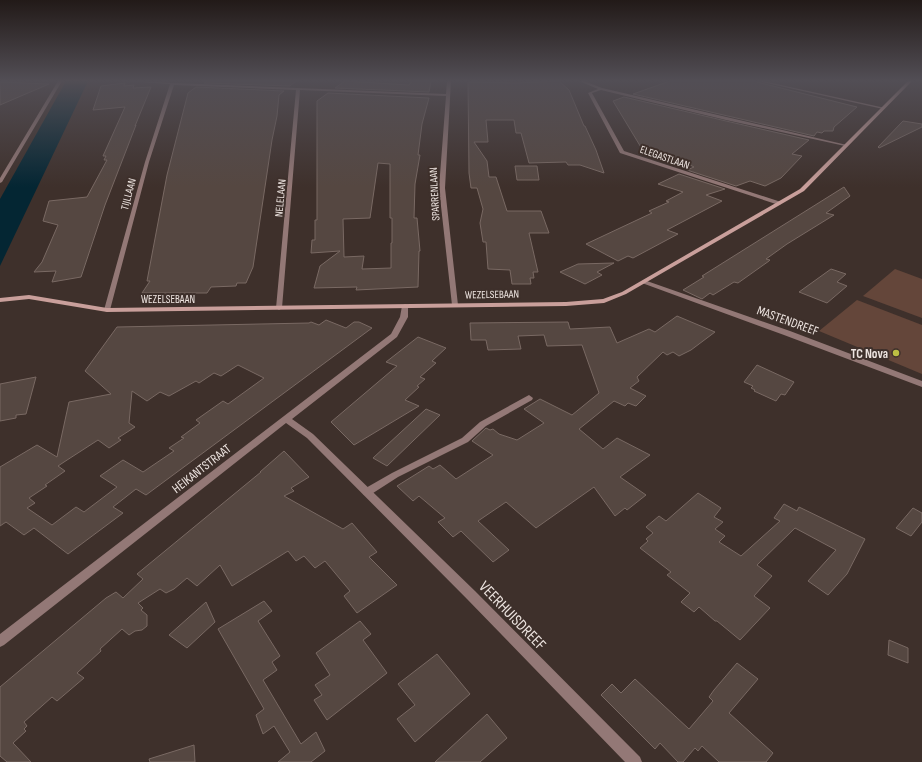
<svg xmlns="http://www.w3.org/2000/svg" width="922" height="762" font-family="'Sofia Sans Condensed',sans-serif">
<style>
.green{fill:#64463a}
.water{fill:#042633}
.building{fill:#554741;stroke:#796963;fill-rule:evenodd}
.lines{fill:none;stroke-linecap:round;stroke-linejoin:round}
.lane{fill:#937876;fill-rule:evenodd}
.street{fill:#937876;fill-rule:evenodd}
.secondary{fill:#c99f9b;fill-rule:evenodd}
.poi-dot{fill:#bdbf43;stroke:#3e302b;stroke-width:1.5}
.labels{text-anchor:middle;stroke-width:4;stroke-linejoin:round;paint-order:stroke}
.far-street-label{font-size:11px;fill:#ede4e0;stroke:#3e302b}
.street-label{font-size:13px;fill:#ede4e0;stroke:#3e302b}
.poi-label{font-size:13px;font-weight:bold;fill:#ede4e0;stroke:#3e302b;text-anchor:end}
.near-street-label{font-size:16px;fill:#ede4e0;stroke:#3e302b}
</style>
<rect width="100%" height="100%" fill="#3e302b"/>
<g class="green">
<path d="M895,269l27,10v39l-59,-22z"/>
<path d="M857,300l65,25v49l-103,-43z"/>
</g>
<path class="water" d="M66,81h22l-88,185v-67z"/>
<g class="building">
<path d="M207,81h89l-6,5 -86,-3z"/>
<path d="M345,81l64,4 3,-4h19l-2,11 -94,-4z"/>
<path d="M559,81l10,9 15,36h1l11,24 8,23 -24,-8h-12l-2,-3 -37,1 -8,-30h-5l-2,-13h-28l2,22h-14l13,19 2,16h7l11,34h34l8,22h-20l9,39h-5l1,6h-4l1,6h-19l-2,-14 -22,-1 -2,-27h-3l-3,-19 3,-14 -6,-21h-6l-2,-15 -1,-91 48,1z"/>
<path d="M670,81h86l1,1 100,25 -23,20 -1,4h-9l-2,2 -5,-1 -3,4 -181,-42z"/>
<path d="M0,82l49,2 -49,21z"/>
<path d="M125,83l-1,3 10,-1 -1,3 18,-1 -16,39 1,-1 -31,80 -24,72 -29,5 4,-11 -22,1 8,-10 16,-37 -15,-4 6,-20 38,-4 20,-37h-3l2,-4h-3l22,-49 -32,3 8,-24z"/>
<path d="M196,87l88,4 -5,4 -2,21 -5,24 -19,127 -7,16h-9l-1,3 -25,1 -4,6h-65l8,-12h-3l20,-106 21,-82z"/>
<path d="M328,93l101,5 -7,26 -4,31h2l-5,29 -1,34h3l3,33h-1l-1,36 -62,3 1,-3 -43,1 6,-22 20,-15 -29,2 1,-13h3v-20h2v-119zM378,163l12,1v54h2v25h-1v25l-29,1 2,-13 -20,1 -1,-38 27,-1z"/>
<path d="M624,97l102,24 83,19 -17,14 10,2 -21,22 -16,8 -15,-5 -14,5 -49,-16 7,-3 -4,-2h1l-49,-16 -29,-48z"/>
<path d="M903,121l19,3v3l-43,21 -1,-1z"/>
<path d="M515,166h22l2,14h-22z"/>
<path d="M679,174l46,15 -19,6 16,6 -55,29 11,4 -45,24 -5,-2 -10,5 -32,-17 66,-31 -3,-2 20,-9 -3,-1 17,-9 -25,-8z"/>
<path d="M844,187l6,9 -24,17 8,2 -47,29 -21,15 4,1 -1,1 -31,22 -4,-1 -21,13 -3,-2 -8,6 -19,-9 21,-13 -2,-1z"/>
<path d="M614,263l-17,9 5,3 -17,9 -25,-12 18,-8z"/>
<path d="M831,269l15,5 -9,8 10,4 -20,17 -28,-11z"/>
<path d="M677,316l38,16 -24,18 -12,6 -6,-4 -6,3 -4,-3 -26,25 2,4 -9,7 16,8 -10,10 -8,-3 -3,3 -11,-5 -35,28 24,20 14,-11 33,17 -30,22 26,18 -19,15 -2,-2 -10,8 -21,-29 -58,41 -30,-26 -28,19 31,29 -16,12 -32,-31 -8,6 -15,-15 7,-4 -26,-22 -6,5 -16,-15 32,-20 4,3 7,-4 16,14 37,-24 -21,-14 14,-13 4,2 3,-1 6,5 18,6 27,-17 -20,-14 16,-10 32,16 27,-22 -17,-48 -35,1 -3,-11 -26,1 3,13 -33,1 -2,-10h-15l-1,-17 98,-1 2,7 40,-2 7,16 32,-14 6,3z"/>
<path d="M326,320l20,8 8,-6h5l13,6 -226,167 -10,-6 -23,18 10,6 -55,41 -34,-26 -10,7 -18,-13 -6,4v-59l37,-22 20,12 12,-55 42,-8 -26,-23 32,-44 192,-4 2,-1 8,3zM238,365l26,13 -36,26 -5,-3 -27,19 4,3 -19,14 3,1 -15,10 5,3 -31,21 -20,-12 -23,16 17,11 -33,25 -8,-5 -24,18 -25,-17 8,-5 -6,-5 18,-12 -2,-1 20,-14 -7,-5 6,-4 34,-22 11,8 12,-8 -3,-2 17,-11 -6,-4 3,-32 15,10 13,-9 9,4 27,-15 3,2 15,-10 7,3z"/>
<path d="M418,337l28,11 -14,13 4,2 -16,14 5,2 -8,7 2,1 -14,13 14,6 -65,39 -23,-23 66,-56 -11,-4z"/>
<path d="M757,365l37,17 -9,13 -4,-1 -5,7 -22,-10 1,-1 -4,-2 2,-2 -9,-4z"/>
<path d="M36,377l-10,37 -10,1v3l-16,3v-37z"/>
<path d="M426,409l14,6 -53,51 -14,-8z"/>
<path d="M284,451l25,26 -18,11 3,3 -10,5 59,33 9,-6 25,29 -8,5 28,28 -40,28 -13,-17 6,-5 -25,-30 -10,7 -11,-12 -8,5 -8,-10 -56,35 -12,-21 -23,21 -10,-8 -13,11 -8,4 -6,-4 -22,14 5,5 -2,2 6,5v11l-5,4 -7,1 -6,4 -7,-6 -22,20 1,2 -24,22 7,5 -27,23 -5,-4 -28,25 3,4 -3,3 2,2 -13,12 18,19h-24l-7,-6v-69l106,-89 10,-6 7,6 20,-19 -6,-5 124,-102h-1z"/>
<path d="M698,493l23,15 -7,9 9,5 -8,7 10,7 -6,6 22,14 39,-35 -6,-3 10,-14 13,7 2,-4 66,32 -18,35 -19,21 -20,-14 28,-31 -41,-22 -38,37 15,11 -18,20 16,12 -30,32 -23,-19h-2l-16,-14 -5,5 -13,-10 9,-9 -23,-18 4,-3 -31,-24 8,-7 -2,-2 7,-6 -7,-6 13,-11 7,5z"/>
<path d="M913,508l9,5v9l-11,14 -15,-8z"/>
<path d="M264,601l8,10 -14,10 22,35 -8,6 5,8 -14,10 38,64 15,-12 9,19 -14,11h-33l12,-10 -16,-26 -11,8 -7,-19 8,-6 -46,-80z"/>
<path d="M206,602l9,20 -28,26 -18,-13z"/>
<path d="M360,621l11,13 -8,6 24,33 -60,47 -13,-20 8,-5 -7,-10 15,-10 -14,-22z"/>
<path d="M889,640l19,8v15l-20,-8z"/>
<path d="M437,654l33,40 -55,48 -18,-23 18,-14 -17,-21z"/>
<path d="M737,663l21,16 -29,34 44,40 -7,9h-47l-17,-16 -4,5 -3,-3 -12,14h-5l-18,-19 -5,6 -54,-54 11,-11 9,9 14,-14 54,50 24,-28 -4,-4 5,-7z"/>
<path d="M487,714l20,24 -27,24h-45z"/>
<path d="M194,745l1,17h-45l-1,-3z"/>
</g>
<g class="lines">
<g class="lane">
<path d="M58,81h4l-60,101 -2,1v-5z"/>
<path d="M529,395l4,3 -1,2 -46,26 -18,16 -70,35 -28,18 -3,1 -3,-1 -2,-3 2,-3 28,-16 70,-35 18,-16z"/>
</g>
<g class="street">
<path d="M125,81l321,13 1,-13h4l-6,107 13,117 -3,2 -3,-2 -13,-117 7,-92 -146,-6 -18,218 -3,2 -3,-2 20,-218 -122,-5 -25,77 -39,148 -3,2 -2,-1 -1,-1 41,-148 25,-78z"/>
<path d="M579,81h5l18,7 245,57 -2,1 -119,-26 -125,-30 -9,3 32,58 157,51v2l-2,1 -159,-52 -32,-60 10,-4z"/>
<path d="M757,81h6l122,27 -2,1z"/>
<path d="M644,280l146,51 132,50v6l-138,-52 -142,-52 -1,-1z"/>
<path d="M405,304l3,2v11l-11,20 -105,82 21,15 162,157 165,166 2,5h-17l-158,-163 -160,-161 -21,-15 -282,222 -4,2v-13l391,-300 9,-17 2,-11z"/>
</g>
<path class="secondary" d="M908,81h4l-108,110 -178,103 -22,9 -38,3 -459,6 -78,-13 -29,3v-4l29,-3 78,13 459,-6 37,-3 19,-7 178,-103z"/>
</g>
<linearGradient id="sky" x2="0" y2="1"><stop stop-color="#221a18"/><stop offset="0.43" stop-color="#524e55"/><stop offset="1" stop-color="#524e55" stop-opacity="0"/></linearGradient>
<rect width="922" height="187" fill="url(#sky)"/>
<circle class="poi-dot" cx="896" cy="353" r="4"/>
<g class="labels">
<g class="far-street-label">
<text transform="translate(665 157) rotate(19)" y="4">ELEGASTLAAN</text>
<text transform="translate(128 194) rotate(-75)" y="4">TIJLLAAN</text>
<text transform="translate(434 194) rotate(-93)" y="4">SPARRENLAAN</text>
<text transform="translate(280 198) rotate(-85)" y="4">NELELAAN</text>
<text transform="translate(492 294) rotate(-1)" y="4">WEZELSEBAAN</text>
<text x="168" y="303">WEZELSEBAAN</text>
</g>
<g class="street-label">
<text transform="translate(788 320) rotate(20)" y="5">MASTENDREEF</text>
<text transform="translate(201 468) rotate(-38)" y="5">HEIKANTSTRAAT</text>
</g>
<g class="poi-label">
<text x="888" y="358">TC Nova</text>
</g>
<g class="near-street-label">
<text transform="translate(513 615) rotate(46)" y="6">VEERHUISDREEF</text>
</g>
</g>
</svg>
